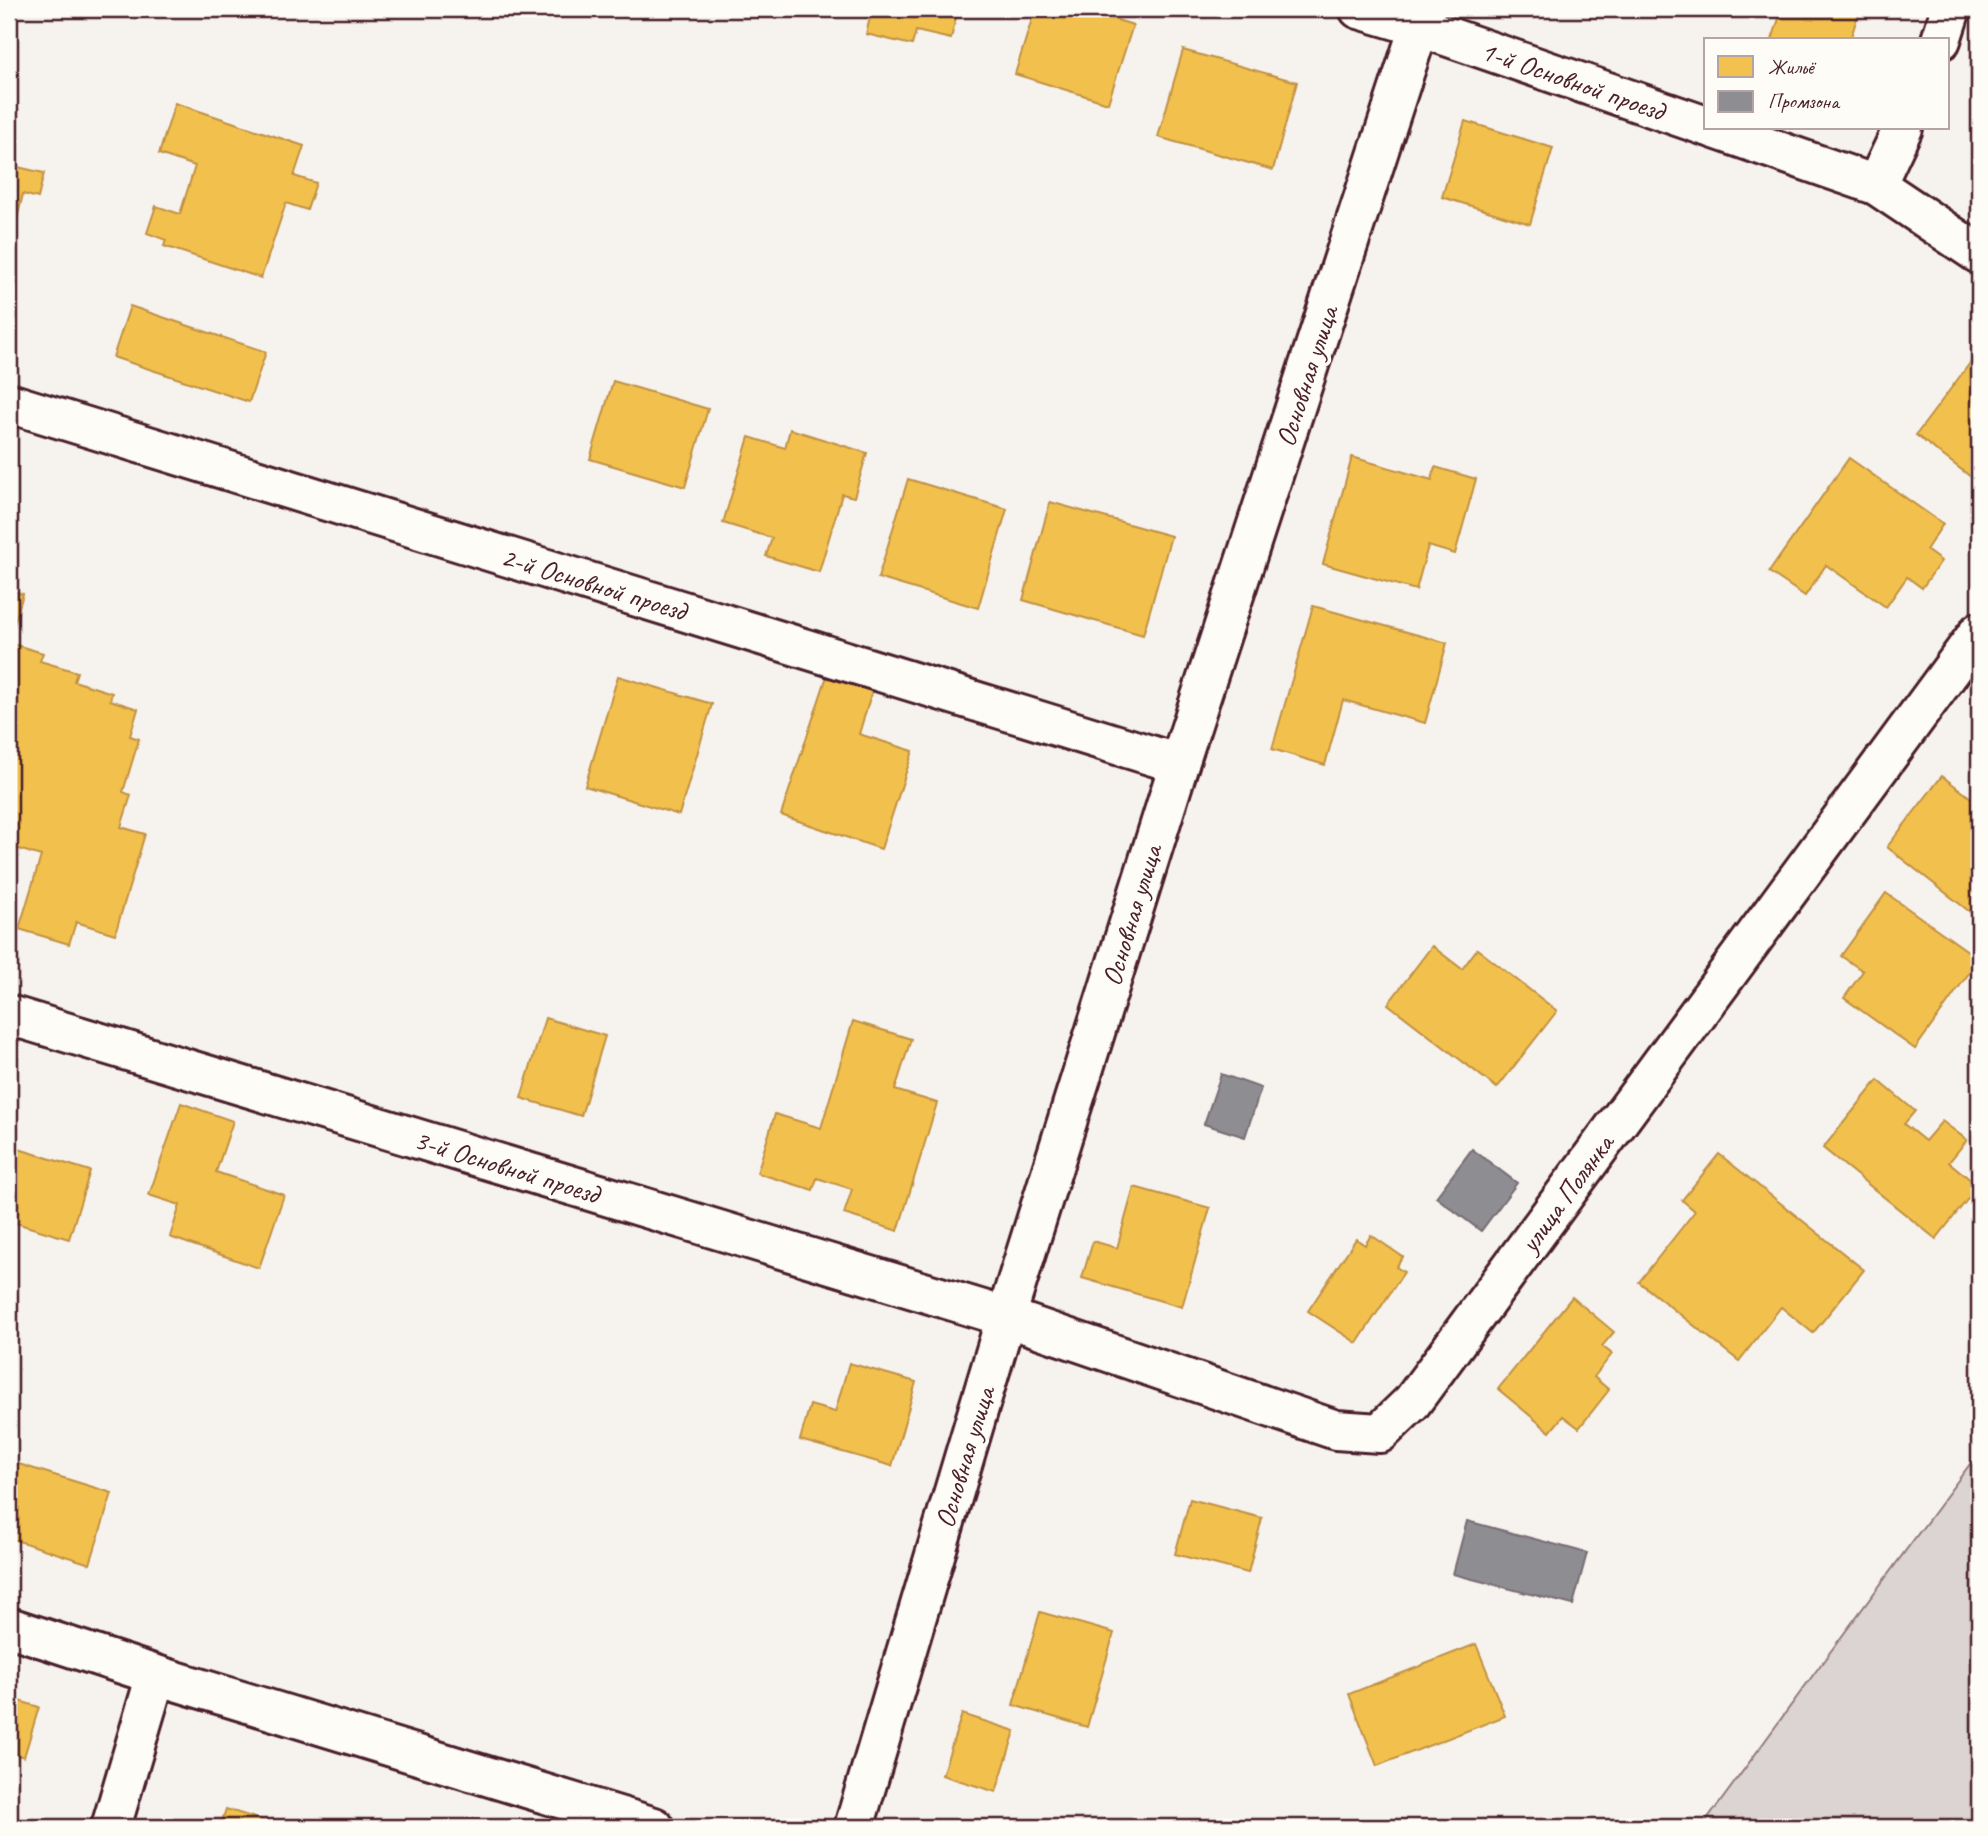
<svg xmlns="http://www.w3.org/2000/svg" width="1988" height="1836" font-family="Caveat,sans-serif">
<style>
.green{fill:#dcd4d2;stroke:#937a7e;stroke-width:2}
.homes{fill:#f2c14e;stroke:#c09044;stroke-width:2}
.industry{fill:#8d8d92;stroke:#796c73;stroke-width:2}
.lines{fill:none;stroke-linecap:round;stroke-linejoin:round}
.street-casing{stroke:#4a1f2b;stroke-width:44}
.street{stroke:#fdfcf7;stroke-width:38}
.labels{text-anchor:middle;stroke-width:7;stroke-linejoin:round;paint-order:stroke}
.street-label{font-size:28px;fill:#4a1f2b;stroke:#fdfcf7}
</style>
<rect width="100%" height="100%" fill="#f6f3ef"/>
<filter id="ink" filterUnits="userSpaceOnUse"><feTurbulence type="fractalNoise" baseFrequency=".0143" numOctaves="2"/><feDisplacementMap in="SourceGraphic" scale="14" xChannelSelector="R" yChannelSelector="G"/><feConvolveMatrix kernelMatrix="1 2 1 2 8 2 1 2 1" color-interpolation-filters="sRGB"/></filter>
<g filter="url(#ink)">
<path class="green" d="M1979,1452v375h-277l117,-160z"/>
<g class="homes">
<path d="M872,9h86l-7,30 -35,-8 -4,14 -46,-11z"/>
<path d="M1035,9h47l51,16 -25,78 -93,-29z"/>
<path d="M1782,9h78l-10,31h-78z"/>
<path d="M1183,50l114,32 -24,88 -115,-33z"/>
<path d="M175,103l129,43 -10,30 22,7 -9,27 -21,-7 -25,75 -97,-32 2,-6 -19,-7 9,-27 24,8 15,-48 -36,-12z"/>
<path d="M1465,121l88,27 -23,76 -88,-27z"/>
<path d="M9,165l35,8 -6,25 -15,-4 -8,34 -6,-2z"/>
<path d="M130,306l136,46 -17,50 -136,-45z"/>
<path d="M1979,351v124l-4,5 -59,-45z"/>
<path d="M613,381l95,28 -23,78 -95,-28z"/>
<path d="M790,429l77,24 -13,44 -12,-3 -23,78 -53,-16 6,-18 -49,-15 26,-86 36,11z"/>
<path d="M1352,457l80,23 3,-13 41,12 -21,75 -27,-8 -12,44 -93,-26z"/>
<path d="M1849,458l94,66 -17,26 15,11 -19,27 -15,-11 -21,30 -60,-42 -21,31 -36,-24z"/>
<path d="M908,479l99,30 -29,99 -100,-30z"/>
<path d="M1050,502l121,34 -28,99 -120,-35z"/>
<path d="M9,590l14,4 -14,48z"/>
<path d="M1313,606l134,37 -22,80 -82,-23 -18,65 -53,-16z"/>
<path d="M9,643l34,10 -3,8 37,11 -3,9 38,12 -2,7 28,9 -8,27 9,3 -16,53 8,3 -10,32 24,7 -30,100 -39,-12 -7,22 -50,-15 22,-73 -32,-10z"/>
<path d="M618,676l94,28 -33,111 -94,-29z"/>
<path d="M827,676l45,15 -13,43 54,17 -32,98 -100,-34z"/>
<path d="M1942,776l37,28v115l-92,-72z"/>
<path d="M1886,893l93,66 -64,90 -71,-51 19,-27 -22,-15z"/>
<path d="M1432,946l30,23 15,-20 80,62 -60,77 -109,-84z"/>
<path d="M545,1018l60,18 -24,80 -60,-18z"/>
<path d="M853,1021l58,18 -16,51 42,13 -39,128 -54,-17 8,-25 -35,-11 -4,12 -56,-17 18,-59 46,14z"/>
<path d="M1878,1080l37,31 -11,13 21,17 17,-20 25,19 -18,22 29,24 -42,53 -113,-91z"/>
<path d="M181,1103l52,18 -17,51 68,23 -25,73 -89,-31 10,-32 -31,-10z"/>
<path d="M9,1146l81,25 -21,68 -60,-18z"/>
<path d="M1719,1154l145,116 -51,63 -32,-26 -42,54 -100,-79 56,-71 -13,-11z"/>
<path d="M1134,1187l76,21 -28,99 -100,-29 11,-37 24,7z"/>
<path d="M1371,1235l32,22 -7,10 8,5 -47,71 -49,-32 48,-72 9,6z"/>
<path d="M1572,1297l42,35 -12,14 10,8 -18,23 15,13 -30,38 -16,-12 -13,16 -52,-43z"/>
<path d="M849,1363l67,19 -24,84 -92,-26 10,-35 25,7z"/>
<path d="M9,1461l103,32 -22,71 -81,-26z"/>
<path d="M1190,1499l72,19 -14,55 -73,-19z"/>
<path d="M1040,1612l74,21 -27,94 -74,-22z"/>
<path d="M1476,1644l29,72 -128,50 -28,-72z"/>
<path d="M9,1698l30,9 -15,50 -15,-5z"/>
<path d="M962,1714l53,17 -19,61 -54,-17z"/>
<path d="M226,1809l58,18h-64z"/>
</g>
<g class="industry">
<path d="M1221,1074l40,14 -16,49 -41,-13z"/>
<path d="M1472,1149l45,34 -36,48 -45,-34z"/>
<path d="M1467,1521l120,32 -14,52 -120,-31z"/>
</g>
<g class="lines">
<defs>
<g id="street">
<path d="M1359,9l61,18 286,99"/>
<path d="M1941,40l10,-31"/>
<path d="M1712,128l164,57 103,69"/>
<path d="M1876,185l27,-57"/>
<path d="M9,403l1170,361"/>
<path d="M9,1015l997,302 330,113 44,3 32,-31 567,-770"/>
<path d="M9,1627l147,48 498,152"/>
<path d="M111,1827l45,-152"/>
<path d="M854,1827l152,-510 173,-553 246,-755"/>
</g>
</defs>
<use href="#street" class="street-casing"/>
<use href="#street" class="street"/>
</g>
</g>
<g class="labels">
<g class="street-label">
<text transform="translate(1573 80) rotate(19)" y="10">1-й Основной проезд</text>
<text transform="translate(1306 376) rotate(-72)" y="10">Основная улица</text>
<text transform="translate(594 583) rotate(17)" y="10">2-й Основной проезд</text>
<text transform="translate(1131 915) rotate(-73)" y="10">Основная улица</text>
<text transform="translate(507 1166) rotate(17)" y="10">3-й Основной проезд</text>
<text transform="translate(1566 1193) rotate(-54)" y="10">улица Полянка</text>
<text transform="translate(964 1457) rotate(-73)" y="10">Основная улица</text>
</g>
</g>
<rect width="1988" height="1836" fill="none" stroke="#fdfcf7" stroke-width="35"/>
<rect x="18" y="18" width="1953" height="1801" fill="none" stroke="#4a1f2b" stroke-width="2.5" filter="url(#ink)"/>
<rect x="1704" y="38" width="245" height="91" fill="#fdfcf7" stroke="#b5a4a5" stroke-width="2"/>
<rect x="1718" y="56" width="35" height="21" fill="#f2c14e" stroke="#b5a4a5" stroke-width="2"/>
<text x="1768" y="74" font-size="21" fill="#4a1f2b">Жильё</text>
<rect x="1718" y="91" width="35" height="21" fill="#8d8d92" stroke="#b5a4a5" stroke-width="2"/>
<text x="1768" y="108" font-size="21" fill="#4a1f2b">Промзона</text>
</svg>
